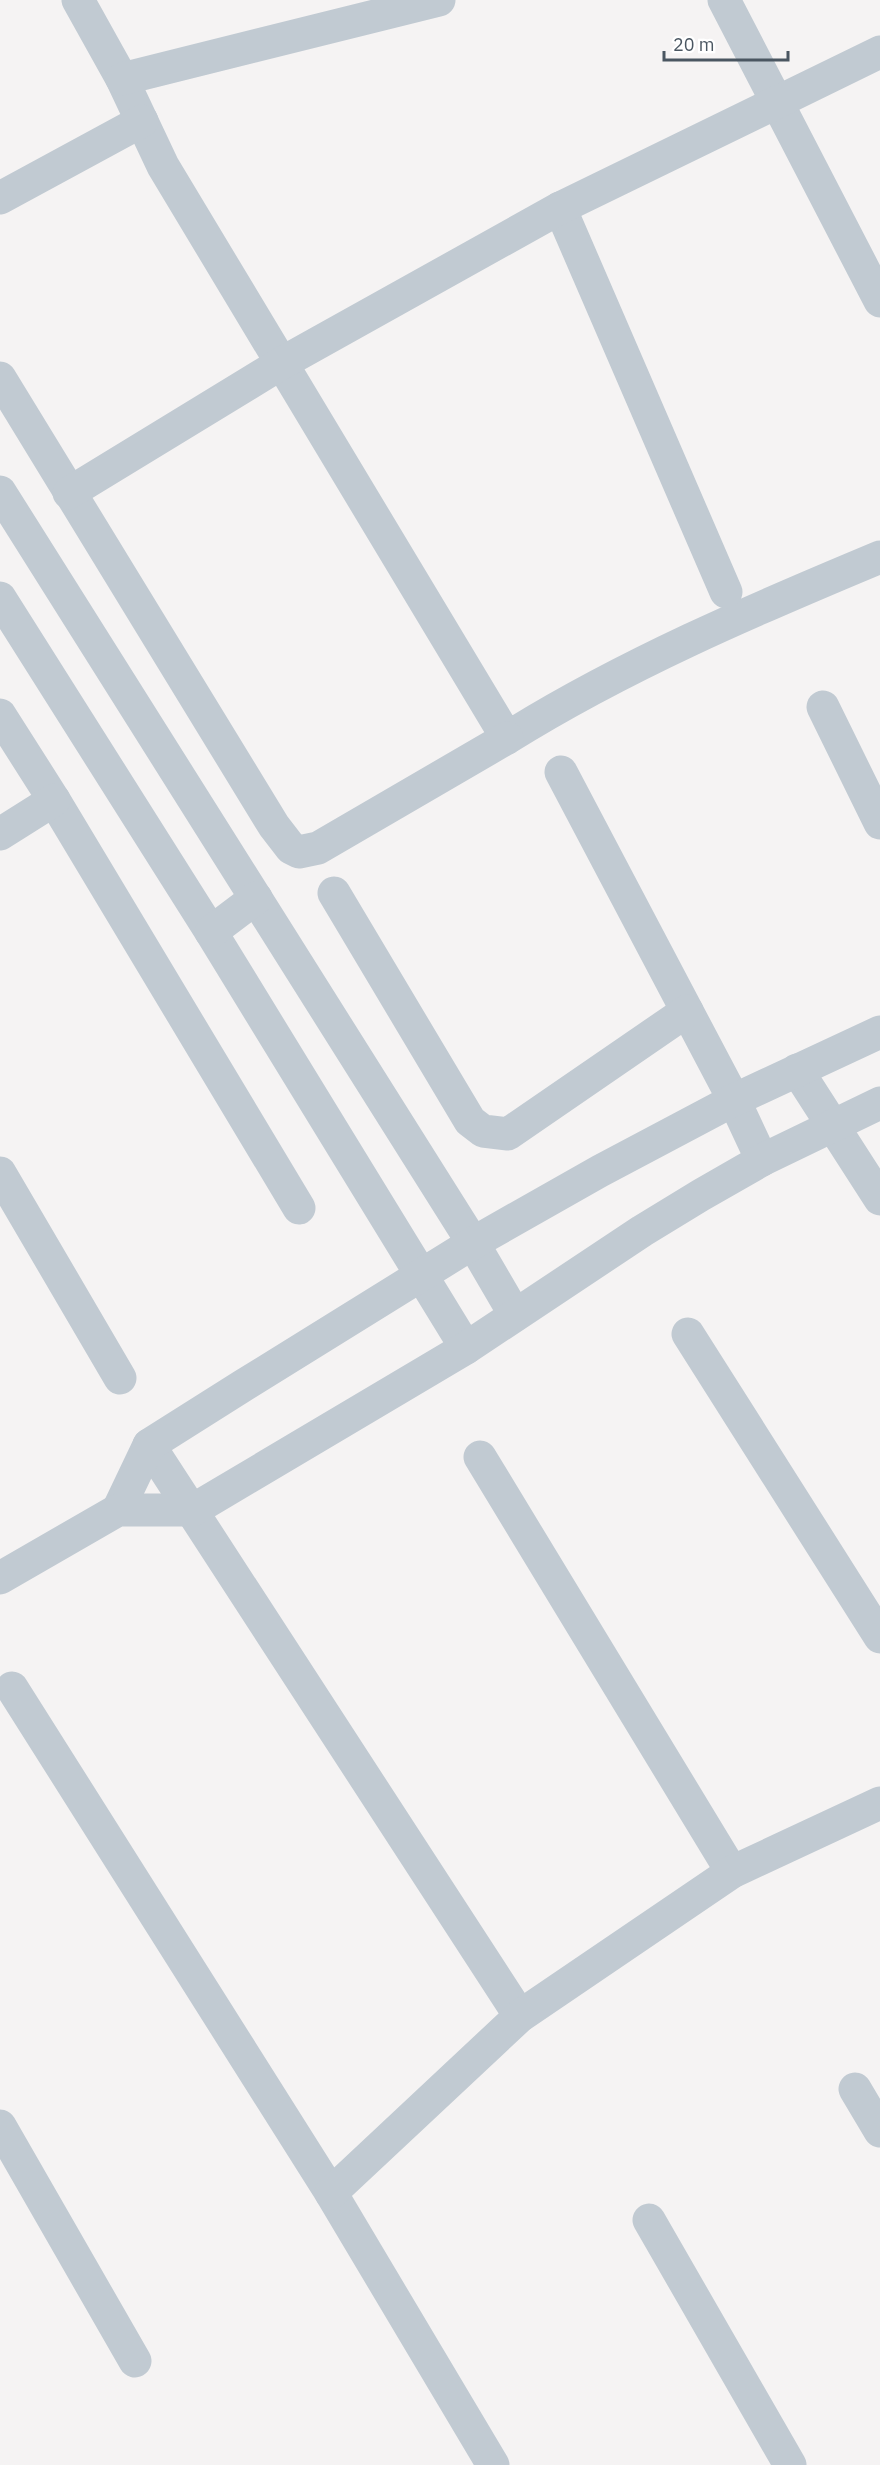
<svg xmlns="http://www.w3.org/2000/svg" width="880" height="2465" font-family="'IBM Plex Sans',sans-serif">
<style>
.lines{fill:none;stroke-linecap:round;stroke-linejoin:round}
.minor{stroke:#c1cad2;stroke-width:33}
</style>
<rect width="100%" height="100%" fill="#f5f3f3"/>
<g class="lines">
<g class="minor">
<path d="M78,0l44,79 41,87 344,572c117,-73 246,-128 373,-181"/>
<path d="M724,0l156,301"/>
<path d="M122,79l317,-79"/>
<path d="M0,198l142,-77"/>
<path d="M560,208l166,384"/>
<path d="M0,378l274,448 17,22 8,4 19,-4 189,-110"/>
<path d="M0,492l473,751 42,72"/>
<path d="M69,493l213,-130 278,-155 320,-156"/>
<path d="M0,598l211,334 255,416"/>
<path d="M823,707l57,116"/>
<path d="M0,715l54,85 245,408"/>
<path d="M561,772l173,328 28,60"/>
<path d="M0,834l54,-34"/>
<path d="M334,893l136,228 13,10 25,3 179,-123"/>
<path d="M211,932l45,-34"/>
<path d="M797,1070l83,129"/>
<path d="M0,1173l120,205"/>
<path d="M688,1334l192,303"/>
<path d="M149,1445l371,571"/>
<path d="M480,1457l252,415"/>
<path d="M118,1510l31,-65 95,-60 229,-142 127,-72 134,-71 146,-68"/>
<path d="M0,1578l118,-68h75l273,-162 176,-117 59,-36 61,-35 118,-57"/>
<path d="M12,1688l319,505 162,272"/>
<path d="M855,2089l25,42"/>
<path d="M0,2126l135,235"/>
<path d="M331,2193l189,-177 212,-144 148,-69"/>
<path d="M649,2220l141,245"/>
</g>
</g>
<path d="M664 51v9h124v-9" fill="none" stroke="#4a5661" stroke-width="3"/>
<text x="673" y="51" font-size="18" fill="#4a5661" stroke="#ffffff" stroke-width="4.5" paint-order="stroke">20 m</text>
</svg>
